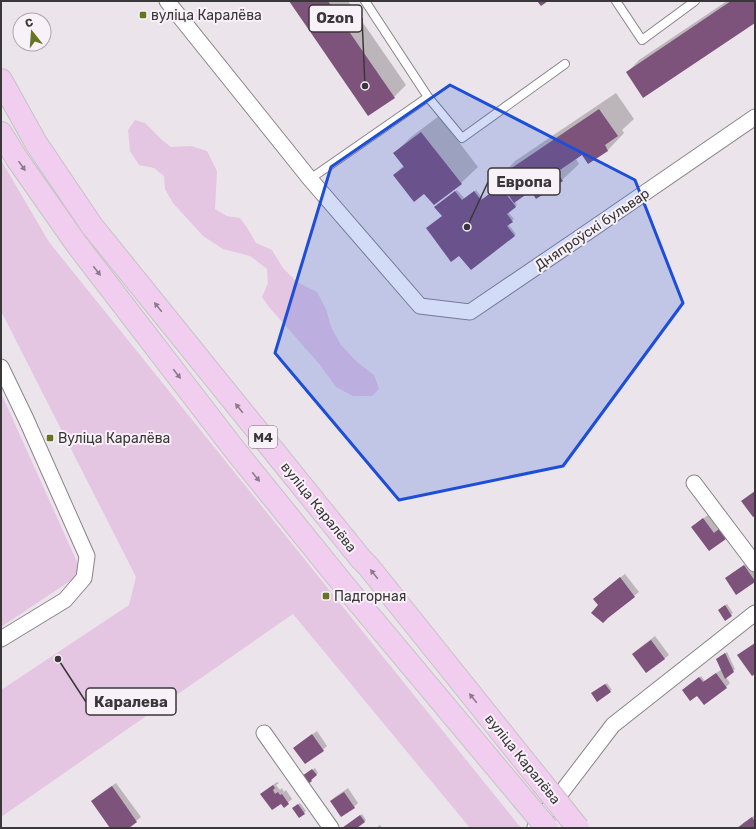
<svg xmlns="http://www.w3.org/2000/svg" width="756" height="829" font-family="Rubik,sans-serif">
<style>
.green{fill:#e4c6e2}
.shadow{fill:#0003}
.building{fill:#7e537b}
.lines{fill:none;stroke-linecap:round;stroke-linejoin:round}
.service-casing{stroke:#8a848a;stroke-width:10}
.minor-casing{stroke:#8a848a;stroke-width:17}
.primary-casing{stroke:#c4c3c4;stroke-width:24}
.service{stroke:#fff;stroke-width:8}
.minor{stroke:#fff;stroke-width:15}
.primary{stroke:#f1ceef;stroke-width:22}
.primary-bridge-casing{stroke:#c4c3c4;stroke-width:24;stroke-linecap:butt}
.primary-bridge{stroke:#f1ceef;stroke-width:22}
.oneway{fill:#8c7b8b}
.marked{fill:#1d4ed8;fill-opacity:0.2;stroke:#1d4ed8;stroke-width:3;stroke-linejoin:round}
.poi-dot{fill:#667521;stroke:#f8f1f7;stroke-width:1.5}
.labels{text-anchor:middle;stroke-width:4;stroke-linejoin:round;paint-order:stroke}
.shield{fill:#f8f1f7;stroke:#726f72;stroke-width:1}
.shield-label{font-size:13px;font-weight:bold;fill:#393739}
.poi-label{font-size:14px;fill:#393739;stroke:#f8f1f7;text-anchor:start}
.street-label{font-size:14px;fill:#393739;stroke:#f8f1f7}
.leader{fill:none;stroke:#393739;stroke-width:1.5}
.callout-dot{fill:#393739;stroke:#f8f1f7;stroke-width:1.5}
.callout{fill:#f8f1f7;stroke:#393739;stroke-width:1.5}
.callout-label{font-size:15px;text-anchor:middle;font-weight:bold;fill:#393739}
</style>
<rect width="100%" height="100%" fill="#ebe4ea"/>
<g class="green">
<path d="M135,120l10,3 17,17 9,7 20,-1 16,5 10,20 -2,38 12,7 13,2 6,8 10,17 16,7 11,18 14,14 20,10 9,17 5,18 10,18 16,17 17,13 5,14 -7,7h-19l-17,-9 -16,-22 -51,-58 -7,-10 6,-14 -1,-14 -17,-13 -27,-7 -20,-13 -30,-33 -8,-14 -1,-13 -10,-8 -15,-3 -9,-14 -2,-21z"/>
<path d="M1,160l48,82 472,586h-51l-177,-214 -292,203v-127l128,-85 7,-28 -135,-266z"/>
<path d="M1,393l81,180 -81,54z"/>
</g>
<g class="shadow">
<path d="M290,1h58l58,84 -12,12z"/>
<path d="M727,1h28v20l-128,52 12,-13z"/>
<path d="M616,93l18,26 -12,11 2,3 -16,17 -19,13 -6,-9 -7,5 3,5 -17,16 -31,10 -17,11 3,4 -9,7 6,7 -6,5 8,10 -2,2 -71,-20 -6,-11 20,-15 8,9 11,-9 7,9 20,-15 -4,-6 16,-17z"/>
<path d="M439,116l39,51 -17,16 -36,9 -31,-17 10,-10 -9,-12 16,-16z"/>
<path d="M708,515l11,15 2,-2 6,9 -2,2 -33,-12z"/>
<path d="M749,562l6,9v10l-18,13 -6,-20z"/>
<path d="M625,574l14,18 -31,25 -9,-12 -1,-10z"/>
<path d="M727,604l6,9 -8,6 -4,-11z"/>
<path d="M655,636l14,19 -5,4 -31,-5 4,-4z"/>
<path d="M727,652l8,17 -9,8 4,6 -4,4 -29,8 -12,-7 16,-12 4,5 17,-12 -3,-12z"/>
<path d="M607,683l5,7 -2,1 -16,1z"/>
<path d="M317,731l10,15 -4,4 -28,-2 4,-4z"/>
<path d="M315,768l3,5 -7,7 -5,-6z"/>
<path d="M277,782l2,1 -3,2 4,5 2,-2 2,4 2,-2 6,9 -8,7 -3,-3 -15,-13z"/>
<path d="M116,783l25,34 -14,11h-15l-20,-27 4,-4z"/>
<path d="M348,788l10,15 -4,4 -23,-6 4,-4z"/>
<path d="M300,803l6,8 -7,6 -4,-10z"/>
<path d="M362,814l4,6 -2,2 -9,6h-11l2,-2z"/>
<path d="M755,815v13h-15l3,-5z"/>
<path d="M380,825l2,3h-6z"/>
</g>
<g class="building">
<path d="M289,1h39l67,97 -27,18z"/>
<path d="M537,1h11l-7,5z"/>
<path d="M731,1h24v22l-112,75 -17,-26z"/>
<path d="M599,109l19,27 -13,9 3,6 -20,13 -6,-9 -25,17 6,9 -27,18 -5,-8 -17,12 -17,-25z"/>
<path d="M421,132l41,52 -28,21 -10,-11 -10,8 -21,-27 11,-8 -11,-14z"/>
<path d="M500,186l16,21 -9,7 6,8 -6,4 8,10 -44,34 -12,-14 -8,6 -25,-34 16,-12 -8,-9 21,-16 7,9 12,-9 7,9z"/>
<path d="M755,491v25l-2,1 -12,-16z"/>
<path d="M703,518l11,15 5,-4 7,10 -17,12 -18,-24z"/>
<path d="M744,565l11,16v1l-19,13 -11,-17z"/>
<path d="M620,577l15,20 -27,21 -5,5 -12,-10 7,-8 -5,-6z"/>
<path d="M725,605l7,11 -7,5 -7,-11z"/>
<path d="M651,640l14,19 -19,14 -14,-19z"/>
<path d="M755,643v31l-3,2 -15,-21z"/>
<path d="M725,653l9,19 -9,7 -9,-20z"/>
<path d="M716,673l11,15 -23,17 -7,-9 -7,5 -8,-11 17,-13 4,5z"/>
<path d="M605,684l6,8 -14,10 -6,-9z"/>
<path d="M312,734l12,17 -19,13 -12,-16z"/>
<path d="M312,769l5,6 -6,5 1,1 -4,3 -6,-8z"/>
<path d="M273,785l2,3 -2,2 2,4 3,-2 2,3 2,-1 7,10 -5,4 -3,-4 -9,6 -12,-16z"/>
<path d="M112,786l25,36 -8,6h-19l-19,-27z"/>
<path d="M344,792l11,16 -14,9 -11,-16z"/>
<path d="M298,804l7,10 -6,4 -7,-10z"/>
<path d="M360,815l5,7 -8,6h-15z"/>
<path d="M752,817l3,5v6h-18z"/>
</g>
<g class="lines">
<defs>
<g id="service">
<path d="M616,1l26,39 53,-39"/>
<path d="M428,97l34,41 103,-74"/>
<path d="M310,179l118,-82 -63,-96"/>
</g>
<g id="minor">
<path d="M167,1l143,178 110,127 50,6 112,-76 173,-119"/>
<path d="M1,367l25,52 61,137 -3,22 -19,22 -64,39"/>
<path d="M694,483l61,81"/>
<path d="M264,733l67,95"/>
<path d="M535,827l78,-102 142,-112"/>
</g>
<g id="primary">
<path d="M1,80l35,63 56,83 269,333 7,7 174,217"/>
<path d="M1,133l16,26 61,87 156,203 109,135 179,214"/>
</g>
</defs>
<use href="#service" class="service-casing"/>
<use href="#minor" class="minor-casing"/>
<use href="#primary" class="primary-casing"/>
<use href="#service" class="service"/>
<use href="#minor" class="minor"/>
<use href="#primary" class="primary"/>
<defs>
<g id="primary-bridge">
<path d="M542,783l36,45"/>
<path d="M522,798l25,30"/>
</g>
</defs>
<use href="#primary-bridge" class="primary-bridge-casing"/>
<use href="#primary-bridge" class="primary-bridge"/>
</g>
<defs><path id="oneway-solid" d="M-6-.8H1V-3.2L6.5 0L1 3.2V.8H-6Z"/></defs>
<g class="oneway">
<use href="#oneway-solid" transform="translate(22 166) rotate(55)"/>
<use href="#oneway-solid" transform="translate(97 271) rotate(52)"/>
<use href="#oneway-solid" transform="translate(158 307) rotate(-129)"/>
<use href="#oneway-solid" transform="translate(177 374) rotate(52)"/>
<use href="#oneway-solid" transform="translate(239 408) rotate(-129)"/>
<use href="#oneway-solid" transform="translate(256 477) rotate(51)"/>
<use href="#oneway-solid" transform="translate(374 574) rotate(-129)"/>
<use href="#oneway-solid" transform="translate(473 698) rotate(-129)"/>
</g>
<path class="marked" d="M450,85l185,95 48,123 -120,163 -164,34 -124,-147 56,-186z"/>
<g class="poi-dot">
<rect x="139" y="11" width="8" height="8" rx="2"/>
<rect x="46" y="434" width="8" height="8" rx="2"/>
<rect x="322" y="592" width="8" height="8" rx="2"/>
</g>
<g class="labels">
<rect class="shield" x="249" y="426" width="28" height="22" rx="3"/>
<g class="shield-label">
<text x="263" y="442">М4</text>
</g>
<g class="poi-label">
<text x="151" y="20">вуліца Каралёва</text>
<text x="58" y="443">Вуліца Каралёва</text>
<text x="334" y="601">Падгорная</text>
</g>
<g class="street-label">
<text transform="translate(592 229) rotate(-34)" y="5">Дняпроўскі бульвар</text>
<text transform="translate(319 507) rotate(51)" y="5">вуліца Каралёва</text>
<text transform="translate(523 759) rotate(51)" y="5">вуліца Каралёва</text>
</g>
</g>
<path class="leader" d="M365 86L362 18M467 227L488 182M58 659L86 702"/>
<g class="callout-dot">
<circle cx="365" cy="86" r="4"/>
<circle cx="467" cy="227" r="4"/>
<circle cx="58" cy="659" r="4"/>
</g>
<g class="callout">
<rect x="309" y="5" width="53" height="27" rx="4"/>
<rect x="488" y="168" width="72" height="27" rx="4"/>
<rect x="86" y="688" width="90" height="27" rx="4"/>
</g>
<g class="callout-label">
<text x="335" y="23">Ozon</text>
<text x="524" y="187">Европа</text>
<text x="131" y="707">Каралева</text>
</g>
<rect width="756" height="829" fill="none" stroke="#393739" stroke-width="4"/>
<g transform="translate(32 32) rotate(343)"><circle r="19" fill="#f8f1f7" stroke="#aca7ab"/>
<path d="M0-3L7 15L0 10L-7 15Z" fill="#667521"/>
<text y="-6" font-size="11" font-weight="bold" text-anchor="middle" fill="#393739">С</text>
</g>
</svg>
